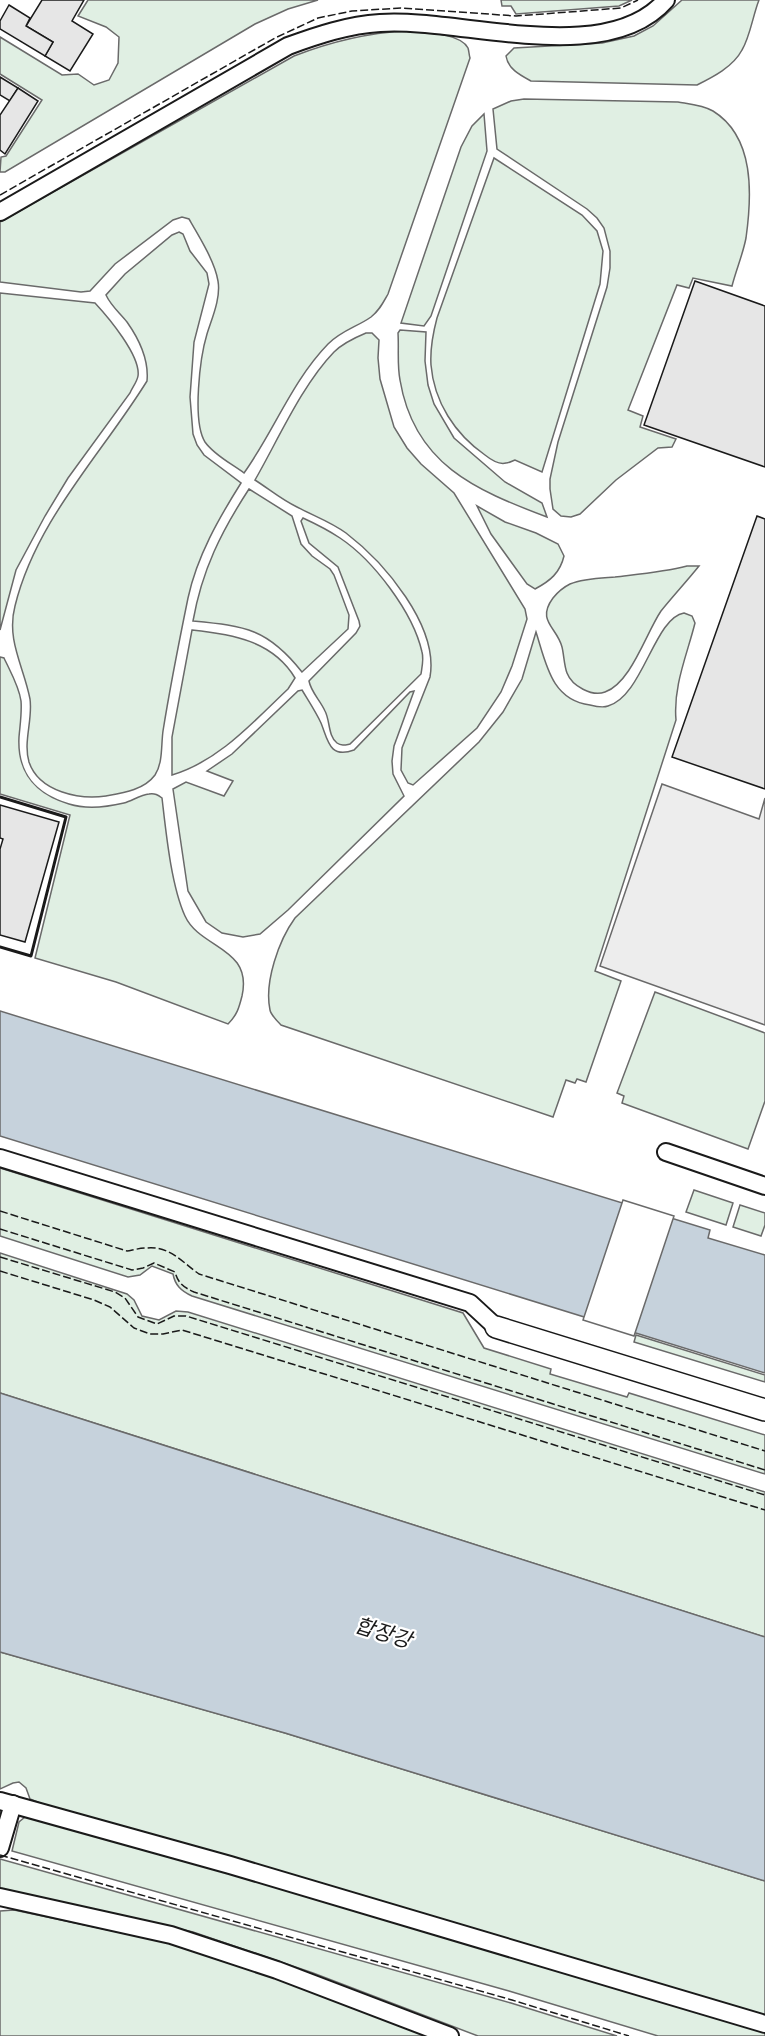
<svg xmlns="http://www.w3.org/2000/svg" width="765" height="2036" font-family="'IBM Plex Serif','Noto Sans KR',serif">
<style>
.green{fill:#e0efe3;stroke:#6a6a6a;stroke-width:1.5}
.parking{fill:#ededed;stroke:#6a6a6a;stroke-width:1.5}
.water{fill:#c6d2dc;stroke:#6a6a6a;stroke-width:1.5}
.pier{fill:#fff;stroke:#6a6a6a;stroke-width:1.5}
.building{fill:#e6e6e6;stroke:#1a1a1a;stroke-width:1.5}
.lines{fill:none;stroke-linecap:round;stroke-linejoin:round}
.minor-casing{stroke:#1a1a1a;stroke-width:20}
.tertiary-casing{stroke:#1a1a1a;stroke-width:24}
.minor{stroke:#fff;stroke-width:16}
.tertiary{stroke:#fff;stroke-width:21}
.fence{stroke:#1a1a1a;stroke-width:1.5;stroke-dasharray:8 3;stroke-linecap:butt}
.wall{stroke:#1a1a1a;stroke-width:3}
.labels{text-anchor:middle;stroke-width:4.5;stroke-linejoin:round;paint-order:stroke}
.water-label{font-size:21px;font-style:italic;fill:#1a1a1a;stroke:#fff}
</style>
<rect width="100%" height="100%" fill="#fff"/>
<g class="green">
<path d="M88,0h230l-30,9 -33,15 -250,148h-5l1,-15 5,-1 36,-56 -42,-26v-37l62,38 16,-1 16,11 15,-5 9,-17 1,-26 -13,-10 -28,-11z"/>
<path d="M501,0h131l-13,6 -103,8 -5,-8h-9z"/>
<path d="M682,0h77c-6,15 -9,37 -17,50 -9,17 -29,27 -45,35l-166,-4c-11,-6 -23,-12 -25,-25l8,-8 88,-5 32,-7 19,-10z"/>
<path d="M405,31c16,2 55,1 63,17 1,3 1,7 2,10l-82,236c-5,9 -9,17 -17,23 -14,10 -29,13 -43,27 -36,37 -54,87 -84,129 -12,-9 -30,-18 -39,-31 -13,-21 -5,-85 2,-108 5,-16 14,-36 11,-53 -3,-19 -19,-45 -29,-62l-7,-2 -9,3 -58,44 -25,27 -9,1 -81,-10v-60l294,-166c36,-14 72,-23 111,-25z"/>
<path d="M524,99l154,3c12,2 25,3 35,9 42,26 39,84 33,127 -3,16 -10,32 -14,48l-39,-8 -4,10 -12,-3 -49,125 15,6 -3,11 36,12 -4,8 -14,1 -42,32 -36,34 -9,3 -10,-1 -8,-7 -3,-20v-10l8,-37 49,-155 3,-19v-17l-6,-23 -7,-10 -10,-9 -90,-60 -4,-40 18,-8z"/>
<path d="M484,114l3,37 -56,165 -7,10 -23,-3 60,-176 11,-21z"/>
<path d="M494,158l88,57 15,16 6,20 -3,33 -58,188 -27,-12c-3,1 -6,3 -9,3 -7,2 -16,-4 -21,-8 -30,-21 -51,-53 -54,-90 -1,-16 2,-32 6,-47z"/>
<path d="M179,232l4,2 7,17 17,22 2,11 -15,58 -4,55 3,37 4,11 7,10 37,28c-22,35 -44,73 -53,115 -9,44 -18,89 -25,133 -2,14 0,32 -8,44 -11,15 -32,18 -49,21 -26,4 -67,-4 -77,-34 -6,-20 4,-43 1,-63 -6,-32 -24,-59 -15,-93 21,-86 87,-152 132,-225 2,-21 -8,-42 -20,-59 -7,-9 -16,-16 -21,-27l19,-21 47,-39z"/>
<path d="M0,293l95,10c13,14 46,53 43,73 -1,6 -6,12 -8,17l-62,85 -23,38 -29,54 -16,60z"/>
<path d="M400,330l26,2 -1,29 3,24 6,19 20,34 51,44 37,21 5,14c-72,-27 -133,-53 -147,-137 -3,-15 -1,-32 -2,-47z"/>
<path d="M366,333h6l7,7 -1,18 2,21 14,48 13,21 14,16 33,29 71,116 2,10 -15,47 -11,26 -24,36 -64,57 -5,-2 -7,-13 1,-22 28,-71c9,-51 -46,-115 -84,-144 -15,-11 -32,-17 -49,-26 -15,-7 -28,-18 -42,-27 23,-40 47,-95 79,-128 9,-9 20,-14 32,-19z"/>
<path d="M249,489l43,27 9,28 11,12 18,13 4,6 15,40 -1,14 -46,43c-34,-43 -56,-46 -109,-51 9,-51 28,-89 56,-132z"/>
<path d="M477,506l28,16 31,11 22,11 6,12c-4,17 -14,25 -29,33l-8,-5 -36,-50z"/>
<path d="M303,518c13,6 25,12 37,20 33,22 73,74 82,114 2,7 0,15 -1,22l-71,70c-5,1 -9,2 -13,-1 -9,-7 -7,-23 -12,-32 -5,-11 -14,-19 -16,-30l47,-48 4,-7 -1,-5 -21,-54 -29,-24 -8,-22z"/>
<path d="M687,566h12c-12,15 -26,30 -38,45 -15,22 -30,72 -56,81 -13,5 -33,-6 -38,-19 -3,-8 -3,-18 -5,-26 -5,-20 -26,-26 -9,-49 4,-5 11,-11 17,-14 14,-6 31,-6 45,-7 25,-3 49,-5 72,-11z"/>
<path d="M684,613l8,3 3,7c-8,32 -22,63 -19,97l-81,251 26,10 -35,101 -9,-3 -2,4 -9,-3 -13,37 -272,-92c-4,-4 -10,-10 -11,-15 -6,-28 9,-70 25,-92l184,-176 24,-30 19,-33 14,-47c10,31 15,68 54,73 4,1 13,3 18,1 35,-10 46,-88 76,-93z"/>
<path d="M192,630c40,4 81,11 103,48l-7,11c-35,33 -69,72 -116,86v-38z"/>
<path d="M0,657l4,1c6,13 15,28 17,43 1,12 -1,24 -2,36 -2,37 17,57 50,67 16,5 38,3 55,-1 8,-2 16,-8 25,-9 6,-1 9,1 13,4 4,34 9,87 23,118 15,33 68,31 57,80 -3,12 -5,19 -14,28l-112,-42 -81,-24 35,-143 -70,-21z"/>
<path d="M302,690c6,10 14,22 19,33 7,17 8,36 33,27l56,-58 4,-1 -20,55 -2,15 1,13 11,22 -116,114 -28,24 -17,3 -21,-4 -16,-11 -18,-31 -15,-102 13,-7 38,14 9,-15 -26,-10 25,-17 66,-63z"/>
<path d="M655,992l110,41v68l-17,48 -126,-46 2,-7 -7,-3z"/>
<path d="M0,1168l463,145 21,35 67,21 -1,5 77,23 2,-4 136,42v39l-573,-178c-11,-5 -17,-11 -19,-22l-21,-8 -12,9 -12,2 -128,-41z"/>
<path d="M694,1190l39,13 -7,22 -40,-13z"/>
<path d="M740,1205l25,8v12l-4,11 -28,-9z"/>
<path d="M0,1253l127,41 7,6 8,16 17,4 17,-9 12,1 577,180v145l-765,-244z"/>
<path d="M636,1335l129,40v7l-131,-40z"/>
<path d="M0,1652l285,81 480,148v136l-715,-210 -20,-8 -4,-11 -7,-6 -6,1 -13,6z"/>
<path d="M25,1817l23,3 717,209v7h-107l-149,-45 -497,-140 7,-29z"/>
<path d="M0,1859l511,144 106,33h-139l-165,-63 -120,-41 -193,-42z"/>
<path d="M14,1910l156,33 103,33 155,60h-428v-125z"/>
</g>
<path class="parking" d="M662,784l97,35 6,-21v227l-165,-59z"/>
<g class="water">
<path d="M0,1011l710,219 -2,8 57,17v118l-765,-237z"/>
<path d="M0,1393l765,244v244l-480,-148 -285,-81z"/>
</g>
<path class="pier" d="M623,1200l51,16 -40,120 -51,-16z"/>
<g class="building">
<path d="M42,0h42l-12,21 21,13 -23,37 -25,-15 8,-14 -27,-16z"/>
<path d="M9,5l21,13 -4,8 27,16 -8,14 -45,-27v-8z"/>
<path d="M0,77l18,11 -8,13 -10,-6z"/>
<path d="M18,88l20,13 -33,53 -5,-4v-35z"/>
<path d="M695,281l70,25v161l-121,-42z"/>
<path d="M757,516l8,3v270l-93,-32z"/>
<path d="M0,805l59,17 -34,120 -25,-7v-86l3,-10 -3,-1z"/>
</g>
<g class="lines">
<defs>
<g id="minor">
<path d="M0,212l288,-166c30,-11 60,-21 92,-23 80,-6 226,46 286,-23"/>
<path d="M666,1152l99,34"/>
<path d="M0,1158l470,145 26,24"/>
<path d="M0,1801l230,64 535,159"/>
<path d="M0,1848l13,-44"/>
<path d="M0,1897l171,38 106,35 173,66"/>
</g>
<path id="tertiary" d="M496,1327l269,83"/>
</defs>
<use href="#minor" class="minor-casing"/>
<use href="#tertiary" class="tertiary-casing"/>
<use href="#minor" class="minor"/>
<use href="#tertiary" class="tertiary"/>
<g class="fence">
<path d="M0,195l275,-157 43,-20 34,-7 49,-3 115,8 105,-8 17,-8"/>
<path d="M0,1211l127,40c6,-1 13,-3 20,-3 23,-2 35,14 52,26l566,177"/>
<path d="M0,1229l132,41 11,-2 11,-5 21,9c3,11 8,15 19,20l571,178"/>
<path d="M0,1257l115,35 10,6 13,19 19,7 17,-8h12l579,179"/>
<path d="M0,1271l94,29 16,7 24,21 16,6h13l19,-4 583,180"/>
<path d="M0,1855l512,145 117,36"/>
</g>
<path class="wall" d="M0,797l66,20 -35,139 -31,-9"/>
</g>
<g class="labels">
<g class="water-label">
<text transform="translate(383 1633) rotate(17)" y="7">합장강</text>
</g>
</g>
</svg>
